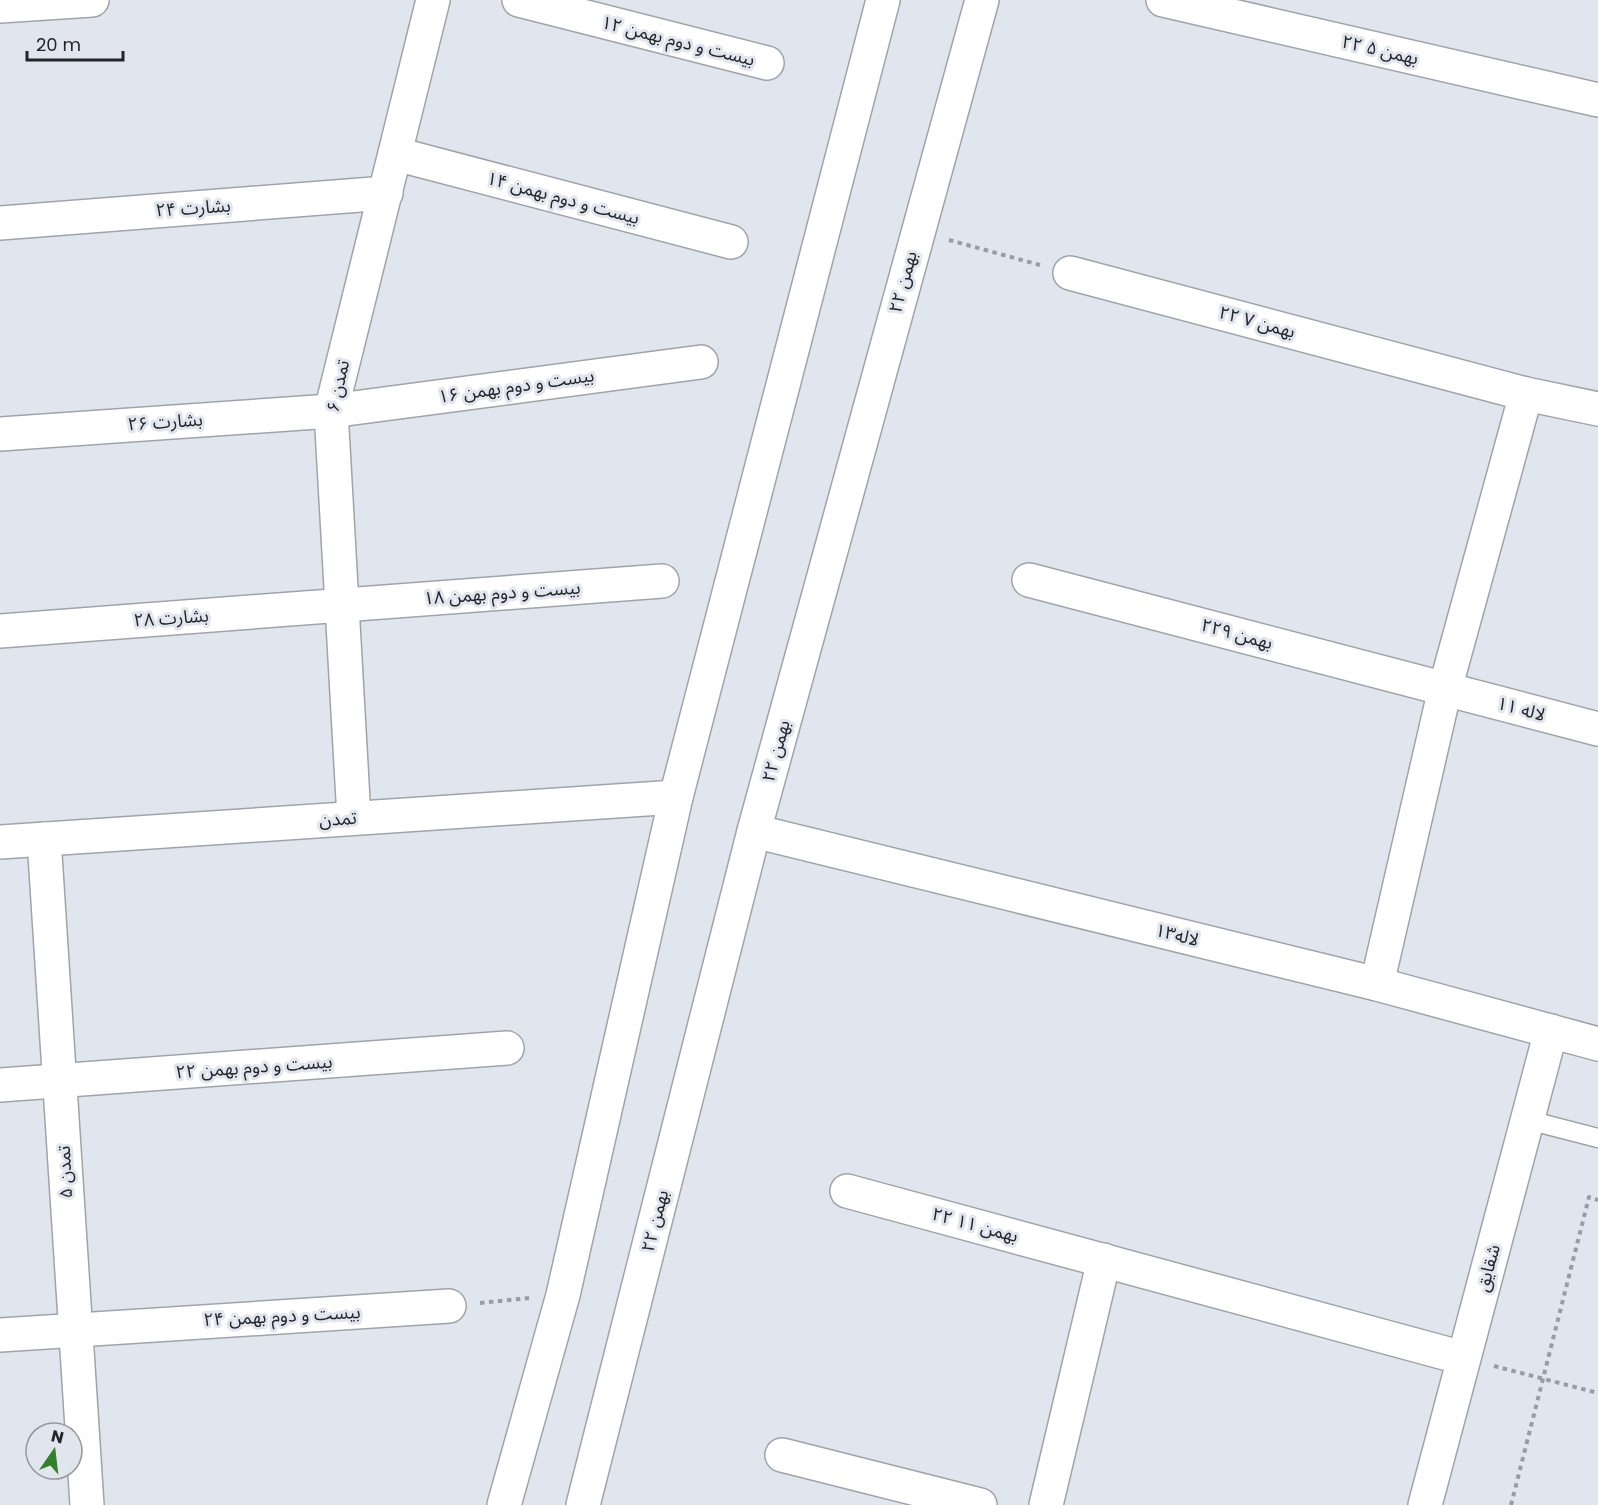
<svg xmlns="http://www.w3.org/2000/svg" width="1598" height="1505" font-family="Poppins,'Noto Sans Arabic',sans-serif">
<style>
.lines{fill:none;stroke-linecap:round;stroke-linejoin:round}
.lane-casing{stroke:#9fa4ac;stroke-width:21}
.street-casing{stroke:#9fa4ac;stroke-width:36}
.secondary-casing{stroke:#9fa4ac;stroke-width:36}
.path{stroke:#999ca3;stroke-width:4;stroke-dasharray:4.5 4.5;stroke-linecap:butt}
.lane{stroke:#fff;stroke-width:18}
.street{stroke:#fff;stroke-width:33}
.secondary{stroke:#fff;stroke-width:33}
.labels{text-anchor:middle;stroke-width:6;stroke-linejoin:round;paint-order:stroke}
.street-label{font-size:18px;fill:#242529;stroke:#e1e5ee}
</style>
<rect width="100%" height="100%" fill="#e1e5ee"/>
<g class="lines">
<defs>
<path id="lane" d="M1528,1120l70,18"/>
<g id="street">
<path d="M519,0l248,63"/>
<path d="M1163,0l435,100"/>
<path d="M0,6l92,-6"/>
<path d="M396,154l335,88"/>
<path d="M0,223l386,-30"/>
<path d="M1070,273l456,121 72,15"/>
<path d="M0,434l331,-23 370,-49"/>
<path d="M1029,580l569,149"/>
<path d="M0,631l662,-50"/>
<path d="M354,818l-23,-407 102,-411"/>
<path d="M754,831l623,153 221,60"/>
<path d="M44,839l43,666"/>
<path d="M1377,984l68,-295 81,-295"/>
<path d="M0,1085l507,-37"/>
<path d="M847,1191l616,167"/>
<path d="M0,1335l449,-29"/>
<path d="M782,1455l198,50"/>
<path d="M1046,1505l58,-245"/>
<path d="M1425,1505l126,-474"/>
</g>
<g id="secondary">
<path d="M0,842l676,-45"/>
<path d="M504,1505l59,-210 113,-498 207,-797"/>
<path d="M583,1505l171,-674 228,-831"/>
</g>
</defs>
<use href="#lane" class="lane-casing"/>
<use href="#street" class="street-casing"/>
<use href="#secondary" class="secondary-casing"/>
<g class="path">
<path d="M949,240l91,25"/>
<path d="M480,1303l49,-5"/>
<path d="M1494,1366l104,27"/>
<path d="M1511,1505l78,-308 9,3"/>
</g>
<use href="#lane" class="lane"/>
<use href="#street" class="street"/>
<use href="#secondary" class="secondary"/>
</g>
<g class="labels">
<g class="street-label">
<text transform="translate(678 41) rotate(14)" y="6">بیست و دوم بهمن ۱۲</text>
<text transform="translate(1380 50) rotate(13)" y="6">۲۲ بهمن ۵</text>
<text transform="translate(563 198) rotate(15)" y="6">بیست و دوم بهمن ۱۴</text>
<text transform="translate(193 208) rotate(-4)" y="6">بشارت ۲۴</text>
<text transform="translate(903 282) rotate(-75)" y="6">۲۲ بهمن</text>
<text transform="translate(1257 322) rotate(15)" y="6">۲۲ بهمن ۷</text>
<text transform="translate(338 386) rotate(-78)" y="6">تمدن ۶</text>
<text transform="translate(516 386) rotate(-8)" y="6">بیست و دوم بهمن ۱۶</text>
<text transform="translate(165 422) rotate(-4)" y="6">بشارت ۲۶</text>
<text transform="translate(502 593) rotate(-4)" y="6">بیست و دوم بهمن ۱۸</text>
<text transform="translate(171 618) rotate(-4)" y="6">بشارت ۲۸</text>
<text transform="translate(1237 634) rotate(15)" y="6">۲۲بهمن ۹</text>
<text transform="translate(1521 709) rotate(15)" y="6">لاله ۱۱</text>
<text transform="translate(776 751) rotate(-75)" y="6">۲۲ بهمن</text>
<text transform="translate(338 819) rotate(-4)" y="6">تمدن</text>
<text transform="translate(1177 935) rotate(14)" y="6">لاله۱۳</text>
<text transform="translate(254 1067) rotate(-4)" y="6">بیست و دوم بهمن ۲۲</text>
<text transform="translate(65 1172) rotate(-93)" y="6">تمدن ۵</text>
<text transform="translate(655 1221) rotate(-76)" y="6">۲۲ بهمن</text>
<text transform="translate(975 1225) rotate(15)" y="6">۲۲ بهمن ۱۱</text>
<text transform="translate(1488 1268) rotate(-75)" y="6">شقايق</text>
<text transform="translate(282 1316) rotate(-3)" y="6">بیست و دوم بهمن ۲۴</text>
</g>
</g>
<g transform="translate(54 1451) rotate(14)"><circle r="28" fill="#e1e5ee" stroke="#95989f" stroke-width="1.5"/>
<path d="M0-4.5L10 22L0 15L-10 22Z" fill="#348028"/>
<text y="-9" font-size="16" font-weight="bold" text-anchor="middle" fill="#242529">N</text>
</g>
<path d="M27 51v9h96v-9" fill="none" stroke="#242529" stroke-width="3"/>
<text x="36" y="51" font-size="18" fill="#242529" stroke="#e1e5ee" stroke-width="4.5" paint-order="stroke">20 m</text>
</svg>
